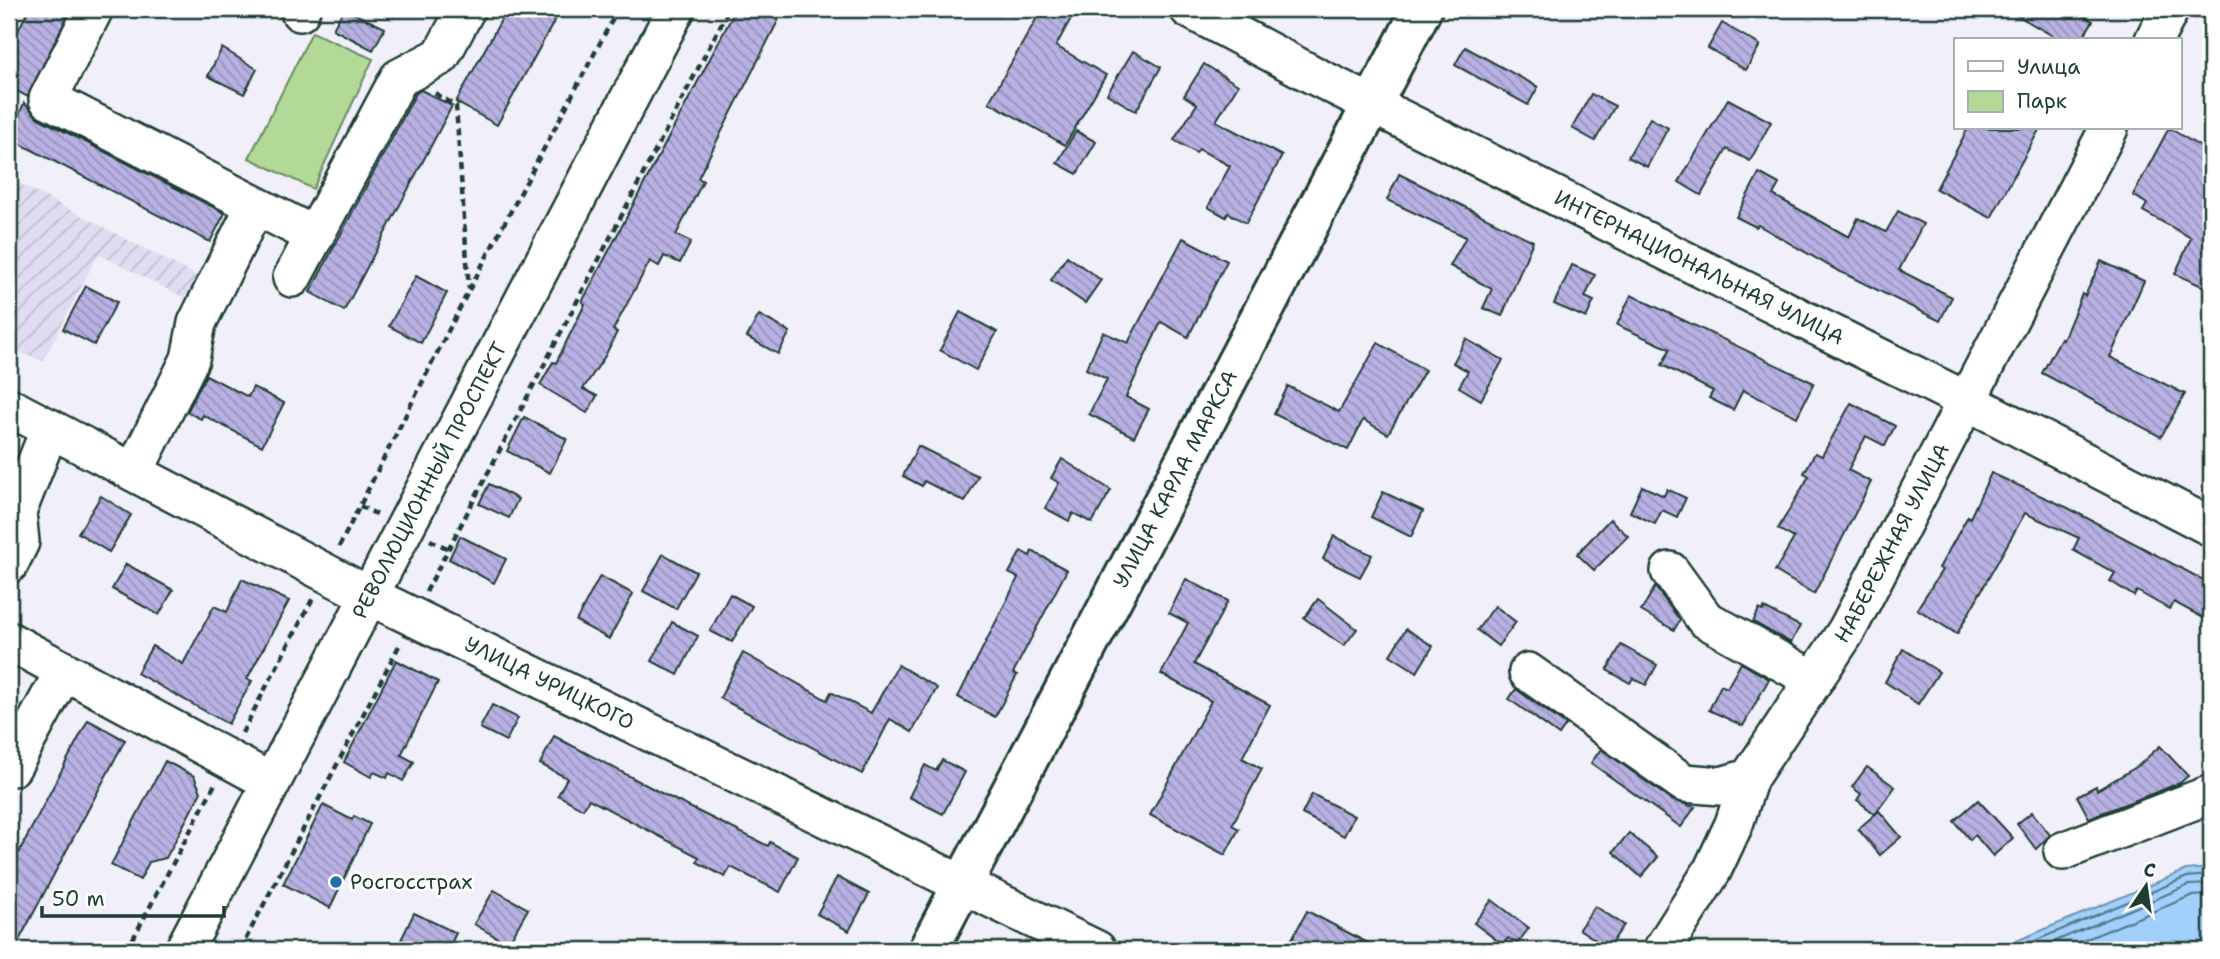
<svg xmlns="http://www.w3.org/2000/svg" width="2220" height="959" font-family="'Shantell Sans',sans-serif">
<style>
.industrial{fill:url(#industrial-furrows)}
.green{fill:#b2d995;stroke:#688b64;stroke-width:2}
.water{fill:#a2d0fd;stroke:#6e95ad;stroke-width:2}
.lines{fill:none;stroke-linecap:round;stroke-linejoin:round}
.shore{stroke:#537884;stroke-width:2}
.building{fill:url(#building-back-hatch);stroke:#1f3d34;stroke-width:2}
.minor-casing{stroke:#1f3d34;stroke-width:42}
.major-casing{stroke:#1f3d34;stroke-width:44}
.path{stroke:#1f3d34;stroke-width:4.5;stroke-dasharray:7 5;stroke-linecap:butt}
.minor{stroke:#fff;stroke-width:37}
.major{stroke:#fff;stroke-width:38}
.poi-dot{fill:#1f6fb2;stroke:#fff;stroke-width:2.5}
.labels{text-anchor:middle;stroke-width:6;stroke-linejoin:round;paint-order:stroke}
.street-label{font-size:21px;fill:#1f3d34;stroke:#fff}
.poi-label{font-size:21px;fill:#1f3d34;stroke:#fff;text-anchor:start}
</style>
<defs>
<pattern id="industrial-furrows" width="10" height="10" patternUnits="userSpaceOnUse" patternTransform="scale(1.75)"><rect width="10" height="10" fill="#e0dcf2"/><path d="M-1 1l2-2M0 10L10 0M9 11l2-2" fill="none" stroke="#c0bed0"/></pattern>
<pattern id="building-back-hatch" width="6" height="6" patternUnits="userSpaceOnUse" patternTransform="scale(1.75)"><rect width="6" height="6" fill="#b9b1e3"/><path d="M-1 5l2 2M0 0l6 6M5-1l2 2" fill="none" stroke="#9691b9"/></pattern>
</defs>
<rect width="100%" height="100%" fill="#f1eff9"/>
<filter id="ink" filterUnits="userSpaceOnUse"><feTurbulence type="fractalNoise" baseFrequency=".0143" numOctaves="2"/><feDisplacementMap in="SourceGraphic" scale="14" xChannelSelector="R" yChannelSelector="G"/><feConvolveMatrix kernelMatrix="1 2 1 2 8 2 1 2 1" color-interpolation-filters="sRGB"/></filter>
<g filter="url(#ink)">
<path class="industrial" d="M9,178l192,100 -12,22 -91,-46 -55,107 -34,-13z"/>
<path class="green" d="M312,32l61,27 -60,130 -64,-31z"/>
<path class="water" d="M2211,868v82h-216l191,-80z"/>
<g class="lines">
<g class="shore">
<path d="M2013,950l174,-73 24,-2"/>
<path d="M2034,950l155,-65 22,-1"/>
<path d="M2060,950l131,-54 20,-1"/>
</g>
</g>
<g class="building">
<path d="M29,9h42l-43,88 -19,-10v-39z"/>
<path d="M344,9l41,19 -12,22 -40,-21z"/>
<path d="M507,9h54l-64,116 -41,-23z"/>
<path d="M736,9h25l18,10 -81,159 5,3 -27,54 15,7 -11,21 -16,-7 -5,10 -9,-5 -37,69 4,2 -12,24 -22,33 14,7 -10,17 -47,-28 13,-23 3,1 29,-59 -3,-2z"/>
<path d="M1042,9h34l-20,37 50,29 -41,70 -76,-43z"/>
<path d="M2006,9h65l22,12 -12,19h-21z"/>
<path d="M1722,23l38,22 -14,25 -38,-22z"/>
<path d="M1465,47l73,40 -10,18 -73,-40z"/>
<path d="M222,48l35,21 -13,25 -36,-18z"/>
<path d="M1133,51l28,16 -25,44 -29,-17z"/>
<path d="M1204,64l34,21 -22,36 66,35 -36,67 -18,-10 -2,4 -18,-10 22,-41 -31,-17 -3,4 -22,-13 23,-36 -13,-8z"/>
<path d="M421,90l31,16 -108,205 -34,-19 106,-199z"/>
<path d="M1591,94l24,12 -20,35 -23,-13z"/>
<path d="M1728,99l43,23 -21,39 -23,-12 -26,46 -22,-13z"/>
<path d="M24,103l14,15 187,95 -15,29 -201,-104z"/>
<path d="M1650,118l18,10 -21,39 -19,-10z"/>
<path d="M1968,128h72l-49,90 -55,-29z"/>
<path d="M2169,128l42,25v137l-36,-16 16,-36 -48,-27 4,-7 -14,-9z"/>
<path d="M1076,131l20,11 -19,32 -20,-11z"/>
<path d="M1759,173l20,11 -6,11 76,42 9,-19 28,14 12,-21 25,13 -24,46 53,27 -12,24 -107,-53 -75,-43 -2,2 -20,-10z"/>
<path d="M1399,174l134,67 -31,75 -19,-8 9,-19 -42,-23 16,-29 -79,-37z"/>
<path d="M1183,238l44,23 -39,76 -27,-15 -35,75 23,12 -15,28 -45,-23 18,-35 -21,-10 17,-37 25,11z"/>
<path d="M1067,256l34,24 -16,23 -34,-23z"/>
<path d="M2101,261l43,20 -34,76 75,37 -24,43 -119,-64 19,-35 2,2 19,-46 3,2z"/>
<path d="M1572,265l23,10 -10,22 9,4 -8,17 -32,-14z"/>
<path d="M416,276l31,17 -26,50 -32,-17z"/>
<path d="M86,286l31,16 -23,43 -31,-16z"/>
<path d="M1631,295l183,88 -17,34 -54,-27 -10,20 -24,-12 4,-7 -51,-26 8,-16 -53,-24z"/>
<path d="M960,312l37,20 -21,38 -36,-20z"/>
<path d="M759,315l31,17 -12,22 -31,-17z"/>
<path d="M1466,339l37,21 -22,40 -22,-13 9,-16 -15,-8z"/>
<path d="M1378,343l47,27 -37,64 -25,-14 -15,30 -74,-36 14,-28 51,26z"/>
<path d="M206,375l42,22 5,-10 31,16 -22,43 -59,-31 -2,4 -14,-7z"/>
<path d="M1851,403l44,23 -10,20 -19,-10 -18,34 23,12 -57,112 -39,-23 19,-33 -16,-9 31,-53 -5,-3 11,-20 7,3z"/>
<path d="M524,417l43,22 -17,34 -43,-22z"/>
<path d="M918,446l60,30 -13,26 -41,-21 -2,5 -19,-10z"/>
<path d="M1062,459l49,31 -19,33 -19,-10 -4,8 -24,-13 14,-25 -8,-5z"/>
<path d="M1991,473l77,35 143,76v38l-37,-20 -5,7 -32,-18 -3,5 -24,-15 5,-8 -42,-23 6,-12 -54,-25 -68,121 -40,-25 25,-39 -3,-2 29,-52 2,2z"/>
<path d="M489,484l29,15 -9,19 -30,-14z"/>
<path d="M1642,486l22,10 3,-7 19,9 -9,19 -15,-7 -7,14 -25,-12z"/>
<path d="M1383,492l40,19 -12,26 -40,-20z"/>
<path d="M101,496l30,19 -22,37 -31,-19z"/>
<path d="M1610,519l18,17 -34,34 -17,-16z"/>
<path d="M460,536l46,23 -12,24 -45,-24z"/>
<path d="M1334,536l38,19 -12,22 -37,-18z"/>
<path d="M1021,551l9,5 2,-5 35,19 -54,103 4,2 -22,42 -37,-20 60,-119 -9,-5z"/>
<path d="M663,554l33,18 -20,37 -33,-18z"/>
<path d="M126,564l47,26 -14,25 -47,-26z"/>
<path d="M600,576l33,18 -24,45 -33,-18z"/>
<path d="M242,579l47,22 -42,78 5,2 -24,43 -91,-51 15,-27 31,18 31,-58 13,6z"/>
<path d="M1186,579l42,22 -34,63 76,41 -28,53 20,11 -30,56 7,4 -14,26 -75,-40 61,-114 -50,-27 27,-51 -19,-10z"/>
<path d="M1655,587l25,33 -6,10 -33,-19z"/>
<path d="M730,594l22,12 -20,36 -22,-11z"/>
<path d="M1318,599l39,30 -13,17 -40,-28z"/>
<path d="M1495,606l21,16 -18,24 -21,-16z"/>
<path d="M1764,608l36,18 -9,17 -38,-21 6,-13 4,2z"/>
<path d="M672,622l26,14 -20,39 -26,-14z"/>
<path d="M1406,629l27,17 -16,26 -27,-17z"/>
<path d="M1621,645l36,20 -11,20 -13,-7 -3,5 -23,-13z"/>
<path d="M1903,649l36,23 -21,32 -33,-22z"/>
<path d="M743,653l84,47 4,-8 40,21 27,-48 39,23 -25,44 -22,-13 -28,55 -142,-76z"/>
<path d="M396,660l42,22 -37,73 13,7 -11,19 -14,-8 -2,5 -13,-6 -3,5 -27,-15z"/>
<path d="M1741,663l28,16 -26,47 -34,-16 12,-25 6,3z"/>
<path d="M1516,689l50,36 -7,10 -50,-36z"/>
<path d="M492,705l26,13 -12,23 -26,-13z"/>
<path d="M88,720l37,20 -111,210h-5v-79z"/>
<path d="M554,736l109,58 105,52 2,-4 28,15 -18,35 -49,-25 -6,10 -28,-15 2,-5 -110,-58 -6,10 -25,-14 9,-17 -27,-14z"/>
<path d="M2160,746l28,30 -8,7 -91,35 -12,-22 19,-10 1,4 41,-24z"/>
<path d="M1601,749l71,51 23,7 -14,20 -90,-64z"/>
<path d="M942,760l23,12 -22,42 -34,-17 16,-32 11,6z"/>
<path d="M165,761l29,15 7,16 -35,66 -17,4 -9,18 -29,-15z"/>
<path d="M1867,767l28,20 -20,27 -18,-14 4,-6 -9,-7z"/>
<path d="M1312,794l42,22 -10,20 -42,-22z"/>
<path d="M1978,800l35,38 -20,18 -18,-21 -5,5 -16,-19z"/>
<path d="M323,805l29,15 2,-4 16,8 -40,84 -47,-24z"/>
<path d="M1879,811l22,26 -21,18 -22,-26z"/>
<path d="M2032,812l18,23 -14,14 -19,-25z"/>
<path d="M1629,833l29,24 -17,20 -28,-25z"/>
<path d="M837,877l32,17 -20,37 -32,-17z"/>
<path d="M494,890l34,19 -20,35 -34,-20z"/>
<path d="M1492,900l37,28 -12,16 -9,-6 -5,7 -29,-22z"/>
<path d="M1595,906l29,19 -16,23 -29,-19z"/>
<path d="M1307,911l74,39h-95z"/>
<path d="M414,913l42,20 -8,17h-26l-21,-10z"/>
</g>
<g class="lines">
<defs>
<g id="minor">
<path d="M94,9l-46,90 267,137"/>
<path id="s1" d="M1189,9l128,68 650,324 244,126"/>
<path d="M300,12l1,-3"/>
<path d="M2154,40l16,-31"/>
<path d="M292,278l107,-200 42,-22 25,-47"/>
<path id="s2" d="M9,407l359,188 729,355"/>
<path d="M134,472l56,-113 7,-36 58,-117"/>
<path d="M9,564l11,-22 -3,-30 33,-84"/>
<path d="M1670,571l35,48 109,61"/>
<path d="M9,641l262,141"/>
<path d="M1528,672l156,111 37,3 28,-8"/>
<path d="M9,766l3,1 52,-96"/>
<path d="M2063,851l148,-57"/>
<path id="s3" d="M184,950l492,-941"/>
<path id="s4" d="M1662,950l50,-79 22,-47 15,-46 98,-148 262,-502"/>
</g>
<g id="major">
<path id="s5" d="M928,950l494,-941"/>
</g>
</defs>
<use href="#minor" class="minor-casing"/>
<use href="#major" class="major-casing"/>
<g class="path">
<path d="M9,93l11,5"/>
<path d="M435,93l21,13 13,183"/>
<path d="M360,506l18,9"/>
<path d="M430,540l19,9"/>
<path d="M339,547l130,-257 149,-281"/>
<path d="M426,592l303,-583"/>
<path d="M242,733l71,-135"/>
<path d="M127,950l88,-166"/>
<path d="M240,950l160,-306"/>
</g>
<use href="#minor" class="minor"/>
<use href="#major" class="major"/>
</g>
</g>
<circle class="poi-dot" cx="336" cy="882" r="7"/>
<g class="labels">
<g class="street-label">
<text dy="7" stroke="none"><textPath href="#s1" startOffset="572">ИНТЕРНАЦИОНАЛЬНАЯ УЛИЦА</textPath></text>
<text dy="7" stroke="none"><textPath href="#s3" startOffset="530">РЕВОЛЮЦИОННЫЙ ПРОСПЕКТ</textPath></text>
<text dy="7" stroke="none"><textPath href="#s5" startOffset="532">УЛИЦА КАРЛА МАРКСА</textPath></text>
<text dy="7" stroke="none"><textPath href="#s4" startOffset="469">НАБЕРЕЖНАЯ УЛИЦА</textPath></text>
<text dy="7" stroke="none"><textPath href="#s2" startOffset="607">УЛИЦА УРИЦКОГО</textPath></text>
</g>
<g class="poi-label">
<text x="350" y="889">Росгосстрах</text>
</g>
</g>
<rect width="2220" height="959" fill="none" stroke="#fff" stroke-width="35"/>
<rect x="18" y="18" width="2185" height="924" fill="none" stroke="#1f3d34" stroke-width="2.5" filter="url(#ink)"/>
<rect x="1954" y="38" width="228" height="91" fill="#ffffff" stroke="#a5b1ae" stroke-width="2"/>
<rect x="1968" y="61" width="35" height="10" fill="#ffffff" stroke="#a5b1ae" stroke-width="2"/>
<text x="2017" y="74" font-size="21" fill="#1f3d34">Улица</text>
<rect x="1968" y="91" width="35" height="21" fill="#b2d995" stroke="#a5b1ae" stroke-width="2"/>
<text x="2017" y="108" font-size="21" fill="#1f3d34">Парк</text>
<g transform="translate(2146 886) rotate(13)" stroke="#ffffff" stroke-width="5" paint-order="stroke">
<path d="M0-5L12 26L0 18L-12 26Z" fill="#1f3d34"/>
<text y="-10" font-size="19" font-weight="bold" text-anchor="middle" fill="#1f3d34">С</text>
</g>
<path d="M42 906v10h182v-10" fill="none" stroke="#1f3d34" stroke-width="3.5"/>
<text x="52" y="906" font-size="21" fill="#1f3d34" stroke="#ffffff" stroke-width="5" paint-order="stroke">50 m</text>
</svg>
